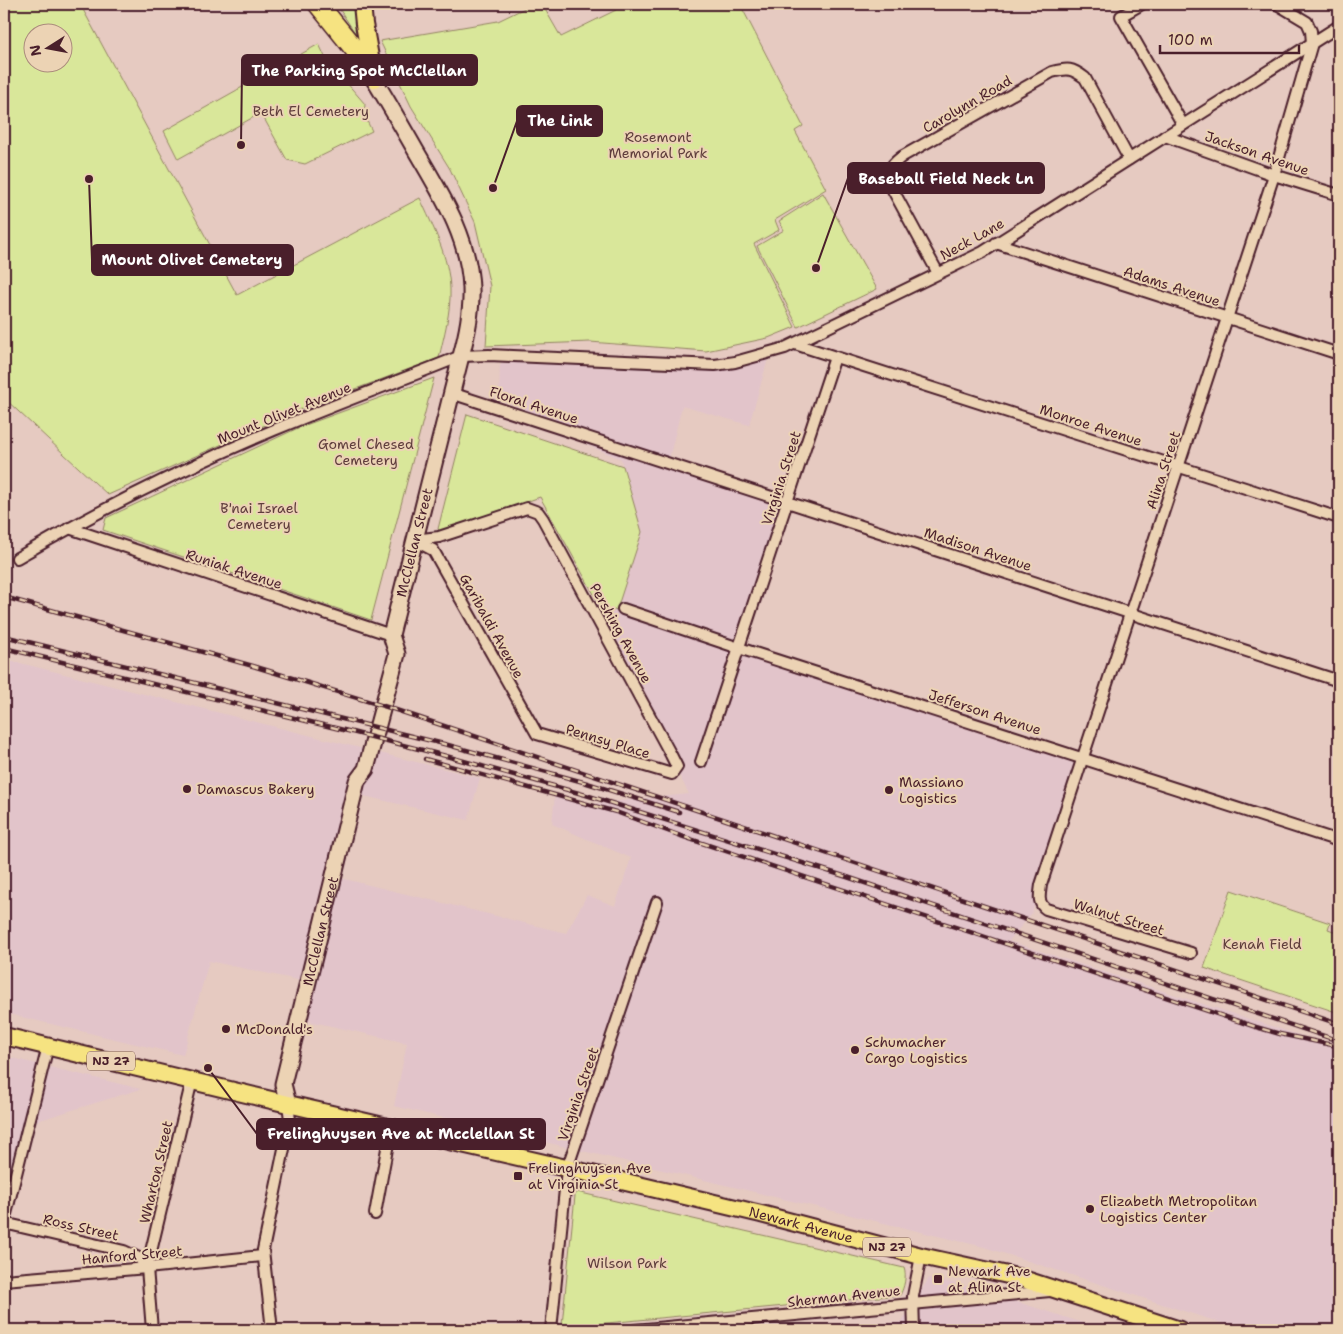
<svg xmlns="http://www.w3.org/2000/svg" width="1343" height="1334" font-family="'Shantell Sans',sans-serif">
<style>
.built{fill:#e2c4ca}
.green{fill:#d9e79a;stroke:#928362;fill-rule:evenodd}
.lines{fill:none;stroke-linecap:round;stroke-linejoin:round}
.street-casing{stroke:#4a1f2b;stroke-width:14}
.secondary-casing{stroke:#4a1f2b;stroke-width:19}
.primary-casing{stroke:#4a1f2b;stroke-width:20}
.highway-casing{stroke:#4a1f2b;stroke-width:22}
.street{stroke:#ecd3b4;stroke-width:10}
.secondary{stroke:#ecd3b4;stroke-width:15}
.primary{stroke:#f6e381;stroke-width:16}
.highway{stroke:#f6e381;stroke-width:19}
.rail-casing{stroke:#4a1f2b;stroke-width:4.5}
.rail{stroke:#ecd3b4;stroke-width:2.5;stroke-dasharray:8;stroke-linecap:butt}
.poi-dot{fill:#4a1f2b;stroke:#ecd3b4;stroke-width:2}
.labels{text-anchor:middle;stroke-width:4;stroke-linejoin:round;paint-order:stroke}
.shield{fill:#ecd3b4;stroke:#7b5554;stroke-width:1}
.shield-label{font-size:12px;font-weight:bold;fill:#4a1f2b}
.street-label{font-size:14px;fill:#4a1f2b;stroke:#ecd3b4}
.park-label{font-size:14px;fill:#5f3d3c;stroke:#ecd3b4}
.poi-label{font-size:14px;fill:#4a1f2b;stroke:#ecd3b4;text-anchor:start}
.leader{fill:none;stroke:#4a1f2b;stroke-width:2}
.callout-dot{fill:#4a1f2b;stroke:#ecd3b4;stroke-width:2}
.callout{fill:#4a1f2b;stroke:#4a1f2b;stroke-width:2}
.callout-label{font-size:15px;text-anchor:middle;font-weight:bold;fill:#fff}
</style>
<rect width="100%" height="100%" fill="#e6cac1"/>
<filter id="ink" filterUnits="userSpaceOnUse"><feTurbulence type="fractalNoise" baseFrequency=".02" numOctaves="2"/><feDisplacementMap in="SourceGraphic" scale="10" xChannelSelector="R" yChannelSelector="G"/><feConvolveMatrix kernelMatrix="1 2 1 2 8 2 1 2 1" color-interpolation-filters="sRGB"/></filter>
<g filter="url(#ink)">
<g class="built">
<path d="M770,352l-21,73 -67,-19 -14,57 115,38 -48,143 346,114 -49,155 -23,28 330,107v282h-96l-259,-83 -590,-141 13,-63 -107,-24 7,-37 -98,-21 -26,94 -179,-42v-354l476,119 -12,42 -117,-27 -23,82 238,58 21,-38 28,11 16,-48 -79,-34 3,-30 35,10 99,-10 -91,-177 19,-8 24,-77 -20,-73 -32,-13 -90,-50 1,-32 48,-9 197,8z"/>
<path d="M4,1056l137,33 -111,34 -26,101z"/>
<path d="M929,1278l45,10 131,42h-296l93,-8z"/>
</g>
<g class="green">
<path d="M4,4h76l157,291 183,-97c13,29 29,59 30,91 1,23 -6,46 -11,69l-140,52 -191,85 -104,-97zM32,32h30v30h-30z"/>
<path d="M336,4h21l4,38z"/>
<path d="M614,4h126l63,122 -8,5 31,58 -51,31 4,10 -25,14 41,83 -27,11 -62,13 -116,-9 -104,4 4,-60 -15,-64 -25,-53 -39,-63 -31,-65 118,-20 31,-15h11l6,5 15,26 55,-27z"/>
<path d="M319,44l7,15 39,45 -1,11 8,16 -67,33 -18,-4 -26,-47 -83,46 -14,-28z"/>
<path d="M823,193l54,96 -79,38 -41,-81 27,-16 -5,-9z"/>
<path d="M434,378l-63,242 -268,-90 3,-12 194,-91z"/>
<path d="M467,414l156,52 19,66 -25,77 -12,5 -65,-117 -99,35 -3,-3z"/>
<path d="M1231,890l99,33 -2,6 11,4v80l-135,-45z"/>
<path d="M577,1192l327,76c3,8 0,20 -4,27l-335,32 -3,-2 13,-129z"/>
</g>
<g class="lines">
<defs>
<g id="street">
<path d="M1142,4l-21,12 62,109"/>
<path d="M1165,136l109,39 65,20"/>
<path d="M996,243l343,111"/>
<path d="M938,273l-50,-92c1,-13 5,-18 15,-25l149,-84c16,-4 20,-4 33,6l44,81"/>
<path d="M795,344l544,174"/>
<path d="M451,393l888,288"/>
<path d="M527,508l11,4 5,7 128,236 6,12 -5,7 -135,-40 -104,-184 -19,-10 25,-3z"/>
<path d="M69,528l322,107"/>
<path d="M17,558c82,-48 169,-91 257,-128 62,-26 125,-49 187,-74l28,-1 226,10 20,-3 50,-14 198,-96 356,-226"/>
<path d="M623,609l116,39 600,193"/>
<path d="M701,762l134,-405"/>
<path d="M1191,953l-145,-44c-9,-6 -6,-15 -5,-24l233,-710 38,-132 -1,-12 -4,-9 -30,-18"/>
<path d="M375,1214l16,-87"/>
<path d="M4,1222l44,-176"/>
<path d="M4,1223l120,28 15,7 8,10"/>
<path d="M4,1280l143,-12 115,-12"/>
<path d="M152,1330l-5,-62 45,-188"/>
<path d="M272,1330l-9,-80 27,-130 -2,-16"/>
<path d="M551,1330l16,-161 90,-267"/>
<path d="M635,1330l415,-39"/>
<path d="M914,1330l-1,-34 8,-40"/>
</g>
<g id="secondary">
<path id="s1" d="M288,1104l-5,-20 74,-303 9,-12 31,-115 -6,-19 70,-279c6,-22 11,-44 10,-68 -2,-51 -30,-94 -55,-137 -16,-28 -32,-56 -49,-83"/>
</g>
<g id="primary">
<path d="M362,4l2,20 10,55"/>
<path id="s2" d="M4,1036l284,68 304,70 169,40 160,42 96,21 163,53"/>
</g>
<path id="highway" d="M318,4l38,47"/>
</defs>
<use href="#street" class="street-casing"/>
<use href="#secondary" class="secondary-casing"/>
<use href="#primary" class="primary-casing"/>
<use href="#highway" class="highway-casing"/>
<use href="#street" class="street"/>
<use href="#secondary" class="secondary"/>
<use href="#primary" class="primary"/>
<use href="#highway" class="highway"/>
<defs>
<g id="rail">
<path d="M4,597l249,69 137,42 949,316"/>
<path d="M4,636l444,109 139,38 92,29"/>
<path d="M4,648l348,84 94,24 140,39 261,82 492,164"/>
<path d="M425,759l191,53 65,24 575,191 24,7 57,12"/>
</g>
</defs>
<use href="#rail" class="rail-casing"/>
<use href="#rail" class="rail"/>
</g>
</g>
<g class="poi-dot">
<circle cx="187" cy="789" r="5"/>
<circle cx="889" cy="790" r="5"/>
<circle cx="226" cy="1029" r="5"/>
<circle cx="855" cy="1050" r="5"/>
<rect x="513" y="1171" width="10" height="10" rx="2.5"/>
<circle cx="1090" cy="1209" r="5"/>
<rect x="933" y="1274" width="10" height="10" rx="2.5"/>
</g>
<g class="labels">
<g class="shield">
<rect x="87" y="1051.5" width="48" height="19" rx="4"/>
<rect x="863" y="1237.5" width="48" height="19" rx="4"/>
</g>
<g class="shield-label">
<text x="111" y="1065">NJ 27</text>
<text x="887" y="1251">NJ 27</text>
</g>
<g class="street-label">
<text transform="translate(967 104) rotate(-30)" y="5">Carolynn Road</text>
<text transform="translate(1257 153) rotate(19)" y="5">Jackson Avenue</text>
<text transform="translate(972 239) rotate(-29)" y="5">Neck Lane</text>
<text transform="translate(1172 286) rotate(18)" y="5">Adams Avenue</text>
<text transform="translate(534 405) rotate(18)" y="5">Floral Avenue</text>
<text transform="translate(284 413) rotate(-22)" y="5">Mount Olivet Avenue</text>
<text transform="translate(1091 425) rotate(18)" y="5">Monroe Avenue</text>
<text transform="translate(1163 470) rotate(-72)" y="5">Alina Street</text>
<text transform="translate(781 478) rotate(-72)" y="5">Virginia Street</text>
<text dy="5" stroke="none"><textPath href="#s1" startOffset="582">McClellan Street</textPath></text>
<text transform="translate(978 549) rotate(18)" y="5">Madison Avenue</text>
<text transform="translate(234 569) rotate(18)" y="5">Runiak Avenue</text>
<text transform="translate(492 626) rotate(61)" y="5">Garibaldi Avenue</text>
<text transform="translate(621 633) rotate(61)" y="5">Pershing Avenue</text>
<text transform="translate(985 712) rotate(18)" y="5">Jefferson Avenue</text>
<text transform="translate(608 741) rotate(17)" y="5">Pennsy Place</text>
<text transform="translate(1119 917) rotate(17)" y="5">Walnut Street</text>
<text dy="5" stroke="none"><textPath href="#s1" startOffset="178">McClellan Street</textPath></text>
<text transform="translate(578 1094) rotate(-71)" y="5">Virginia Street</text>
<text transform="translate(156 1172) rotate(-77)" y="5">Wharton Street</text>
<text dy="5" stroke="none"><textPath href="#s2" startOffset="819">Newark Avenue</textPath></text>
<text transform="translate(81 1227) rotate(13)" y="5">Ross Street</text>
<text transform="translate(132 1255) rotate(-5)" y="5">Hanford Street</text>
<text transform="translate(844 1296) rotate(-6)" y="5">Sherman Avenue</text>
</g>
<g class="park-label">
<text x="311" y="116">Beth El Cemetery</text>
<text x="658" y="142">Rosemont<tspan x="658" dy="16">Memorial Park</tspan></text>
<text x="366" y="449">Gomel Chesed<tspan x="366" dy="16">Cemetery</tspan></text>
<text x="259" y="513">B'nai Israel<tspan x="259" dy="16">Cemetery</tspan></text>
<text x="1262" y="949">Kenah Field</text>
<text x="627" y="1268">Wilson Park</text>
</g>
<g class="poi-label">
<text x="899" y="787">Massiano<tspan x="899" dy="16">Logistics</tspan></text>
<text x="197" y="794">Damascus Bakery</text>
<text x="236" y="1034">McDonald's</text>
<text x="865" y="1047">Schumacher<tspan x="865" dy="16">Cargo Logistics</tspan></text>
<text x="528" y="1173">Frelinghuysen Ave<tspan x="528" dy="16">at Virginia St</tspan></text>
<text x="1100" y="1206">Elizabeth Metropolitan<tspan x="1100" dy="16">Logistics Center</tspan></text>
<text x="948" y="1276">Newark Ave<tspan x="948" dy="16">at Alina St</tspan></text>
</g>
</g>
<path class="leader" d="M241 145L242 70M493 188L517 121M816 268L848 178M89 179L92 260M208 1068L257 1134"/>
<g class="callout-dot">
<circle cx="241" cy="145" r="5"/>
<circle cx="493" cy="188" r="5"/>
<circle cx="816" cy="268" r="5"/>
<circle cx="89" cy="179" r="5"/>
<circle cx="208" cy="1068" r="5"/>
</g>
<g class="callout">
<rect x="242" y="55" width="235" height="30" rx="5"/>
<rect x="517" y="106" width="85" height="30" rx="5"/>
<rect x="848" y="163" width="196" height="30" rx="5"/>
<rect x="92" y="245" width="201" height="30" rx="5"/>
<rect x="257" y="1119" width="288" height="30" rx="5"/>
</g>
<g class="callout-label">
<text x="359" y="76">The Parking Spot McClellan</text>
<text x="560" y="126">The Link</text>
<text x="946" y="184">Baseball Field Neck Ln</text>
<text x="192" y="265">Mount Olivet Cemetery</text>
<text x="401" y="1139">Frelinghuysen Ave at Mcclellan St</text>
</g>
<rect width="1343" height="1334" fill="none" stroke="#ecd3b4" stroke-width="20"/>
<rect x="10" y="10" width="1323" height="1314" fill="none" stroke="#4a1f2b" stroke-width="2" filter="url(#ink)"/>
<g transform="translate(48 48) rotate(259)"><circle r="24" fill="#ecd3b4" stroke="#ab8b7d"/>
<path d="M0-4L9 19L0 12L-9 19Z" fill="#4a1f2b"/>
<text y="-8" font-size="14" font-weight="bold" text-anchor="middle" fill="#4a1f2b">N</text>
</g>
<path d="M1160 45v8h139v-8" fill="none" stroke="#4a1f2b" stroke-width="2.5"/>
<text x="1168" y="45" font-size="15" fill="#4a1f2b" stroke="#ecd3b4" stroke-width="4" paint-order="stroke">100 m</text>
</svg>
